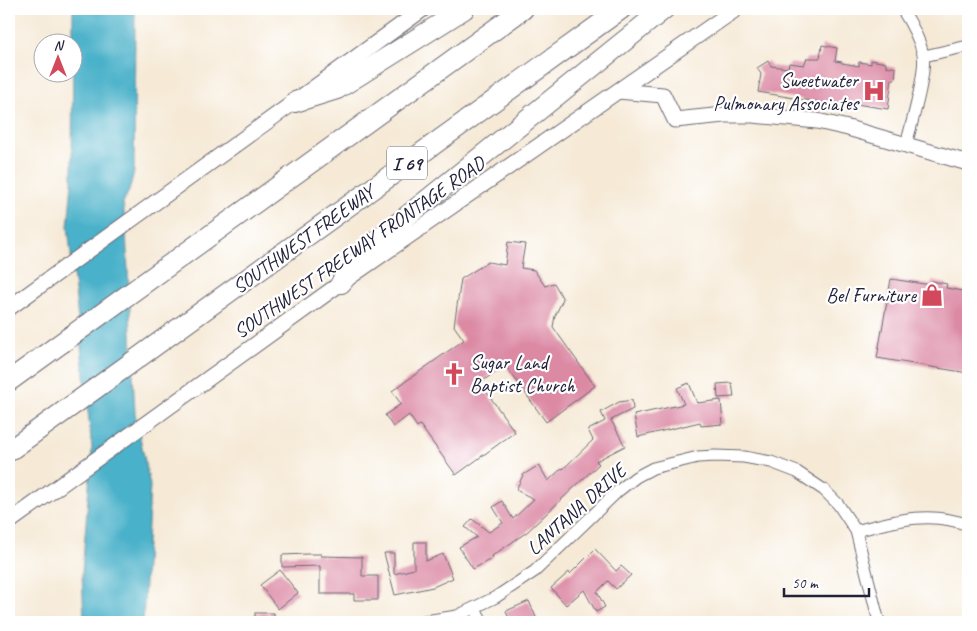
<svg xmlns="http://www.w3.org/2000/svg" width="977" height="631" font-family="Caveat,sans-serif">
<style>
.water{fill:#4ab1c9;stroke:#366a82}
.building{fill:#dc89a4}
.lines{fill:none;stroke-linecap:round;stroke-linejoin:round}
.street-casing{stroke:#6c6872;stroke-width:13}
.secondary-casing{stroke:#6c6872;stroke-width:17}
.highway-casing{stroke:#6c6872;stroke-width:22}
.street{stroke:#fff;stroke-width:11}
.secondary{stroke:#fff;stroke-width:15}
.highway{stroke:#fff;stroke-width:20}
.labels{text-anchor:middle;stroke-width:4.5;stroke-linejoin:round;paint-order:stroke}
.shield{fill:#fff;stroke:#646476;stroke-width:1}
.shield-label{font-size:19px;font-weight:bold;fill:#22223b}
.poi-label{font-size:20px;fill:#22223b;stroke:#fff;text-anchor:end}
.street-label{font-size:20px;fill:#22223b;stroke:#fff}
</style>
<rect width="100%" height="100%" fill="#fff"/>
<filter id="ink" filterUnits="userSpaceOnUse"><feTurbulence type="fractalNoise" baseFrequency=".02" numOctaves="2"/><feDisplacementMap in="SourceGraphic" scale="10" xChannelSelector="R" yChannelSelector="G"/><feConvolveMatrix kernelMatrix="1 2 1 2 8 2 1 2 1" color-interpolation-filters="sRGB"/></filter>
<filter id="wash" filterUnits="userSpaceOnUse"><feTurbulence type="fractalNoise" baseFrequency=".0096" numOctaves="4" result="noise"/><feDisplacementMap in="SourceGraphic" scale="20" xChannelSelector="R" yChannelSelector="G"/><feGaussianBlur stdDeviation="1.12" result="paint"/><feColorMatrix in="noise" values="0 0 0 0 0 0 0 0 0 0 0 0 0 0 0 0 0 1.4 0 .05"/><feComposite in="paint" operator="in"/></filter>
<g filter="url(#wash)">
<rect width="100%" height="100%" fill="#f6ead7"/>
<path class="water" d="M73,9h62l-1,163 -5,19 -6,11 3,29 9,182 15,72 -7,137h-59l-2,-49 10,-125 -24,-221 4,-45z"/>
<g id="blocks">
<g class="building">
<path d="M822,45l15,3 -2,13 7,1v1l17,3v-4l12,2v-4l15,3v3l10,2 -1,11h-3l-4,30 -45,-7v2l-7,-1v2l-78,-13 3,-18 -4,-6 11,-7 3,5 17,2 1,-5 15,2 3,-7h13z"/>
<path d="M508,242l17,2 -4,24 13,2 11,16 9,-3 9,16 -8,17 -2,11 42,59 -49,36 -41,-57 -25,18 35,49 -59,43 -36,-50 -3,2 -8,-12 -16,12 -8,-12 16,-11 -9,-13 72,-51 -10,-14 7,-47 27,-17 17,3z"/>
<path d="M891,279l40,6 1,-4 15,3 -1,4 22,4v81l-91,-15z"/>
<path d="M689,383l8,20 24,-3 2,24 -22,2 -1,-4 -62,15 -4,-22 50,-11 -7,-16z"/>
<path d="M732,383l2,14 -16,1 -1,-14z"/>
<path d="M632,400l1,9 -22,11 14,26 -29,15 3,3 -72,68 -35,24 1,2 -20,11 -14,-22 18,-10 -12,-10 7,-8 17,13 14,-9 -10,-16 9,-6 11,18 21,-20 -18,-9 7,-15 16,-10 9,16 14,-13 1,1 30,-29 -5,-10 17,-9 -4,-9 18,-10z"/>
<path d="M414,542h12v19l17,-7 10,24 -20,9 -38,8 -11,-42h10v21l20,-5z"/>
<path d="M595,549l21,22 5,-5 10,9 -15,14 -8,-8 -11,11 8,15 -9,5 -12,-22 -18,15 -15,-17 18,-16 1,2z"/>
<path d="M307,554h14v2l41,1v19h16v24h-24v-6h-34v-28l-38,1v-12z"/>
<path d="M280,570l18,23 -20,16 -18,-24z"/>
<path d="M529,601l9,21h-28l-4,-11z"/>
<rect x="255" y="613" width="19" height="9"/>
</g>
</g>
</g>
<g filter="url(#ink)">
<use href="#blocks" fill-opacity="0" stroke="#6c6872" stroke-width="1"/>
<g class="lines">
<defs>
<g id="street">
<path d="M902,9c9,14 17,29 21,45 4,19 -12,71 -17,91"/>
<path d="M924,56l44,-10"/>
<path d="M856,531c38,-10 73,-21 112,-6"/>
<path d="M475,608l7,14"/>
<path d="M419,622l38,-6 39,-19 39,-26 83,-80 18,-14 17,-9 45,-11 17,-1 29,1 27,5 26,10 27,18 14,14 18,27 23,91"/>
</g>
<g id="secondary">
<path d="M618,91l45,4 12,25 49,-5h29l64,6 31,7 120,35"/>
<path d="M9,308l414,-299"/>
<path d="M9,522l332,-239 395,-274"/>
</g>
<g id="highway">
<path d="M295,102l42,-13 127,-80"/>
<path d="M341,283l29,-37 294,-237"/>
<path d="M9,381l514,-372"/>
<path d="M9,451l612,-442"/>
</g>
</defs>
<use href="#street" class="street-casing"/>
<use href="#secondary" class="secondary-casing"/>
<use href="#highway" class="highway-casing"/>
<use href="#street" class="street"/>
<use href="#secondary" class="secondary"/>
<use href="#highway" class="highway"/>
</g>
</g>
<defs>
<symbol id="hospital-bare" viewBox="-9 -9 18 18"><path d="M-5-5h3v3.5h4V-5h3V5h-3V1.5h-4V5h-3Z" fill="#d1495b" stroke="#fff" stroke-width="2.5" paint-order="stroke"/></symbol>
<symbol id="shop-bare" viewBox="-9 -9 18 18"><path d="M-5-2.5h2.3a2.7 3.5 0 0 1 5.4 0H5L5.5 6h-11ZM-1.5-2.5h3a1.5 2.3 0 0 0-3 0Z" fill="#d1495b" stroke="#fff" stroke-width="2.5" paint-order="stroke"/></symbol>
<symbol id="church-bare" viewBox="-9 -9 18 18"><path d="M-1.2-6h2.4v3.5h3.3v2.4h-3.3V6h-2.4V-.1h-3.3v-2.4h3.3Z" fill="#d1495b" stroke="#fff" stroke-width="2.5" paint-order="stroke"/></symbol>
</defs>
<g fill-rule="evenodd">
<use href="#hospital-bare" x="858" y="75" width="32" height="32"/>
<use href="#shop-bare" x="916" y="279" width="32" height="32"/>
<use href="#church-bare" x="438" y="358" width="32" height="32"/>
</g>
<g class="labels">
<rect class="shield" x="387" y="146.5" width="40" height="33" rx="4"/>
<g class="shield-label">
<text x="407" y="170">I 69</text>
</g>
<g class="poi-label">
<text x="858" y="87">Sweetwater<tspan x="858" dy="23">Pulmonary Associates</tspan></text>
<text x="916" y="302">Bel Furniture</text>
<text x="470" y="369" text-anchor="start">Sugar Land<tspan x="470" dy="23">Baptist Church</tspan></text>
</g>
<g class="street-label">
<text transform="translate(303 239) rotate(-36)" y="7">SOUTHWEST FREEWAY</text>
<text transform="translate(359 247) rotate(-35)" y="7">SOUTHWEST FREEWAY FRONTAGE ROAD</text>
<text transform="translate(576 509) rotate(-42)" y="7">LANTANA DRIVE</text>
</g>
</g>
<rect width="977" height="631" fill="none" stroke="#fff" stroke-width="30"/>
<g transform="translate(58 58)"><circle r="24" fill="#ffffff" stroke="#a7a7b1"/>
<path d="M0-4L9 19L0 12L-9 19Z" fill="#d1495b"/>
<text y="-8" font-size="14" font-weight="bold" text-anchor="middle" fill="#22223b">N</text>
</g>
<path d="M784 588v8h85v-8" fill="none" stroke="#22223b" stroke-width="2.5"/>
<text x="792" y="588" font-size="15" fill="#22223b" stroke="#ffffff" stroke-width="4" paint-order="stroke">50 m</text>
</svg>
